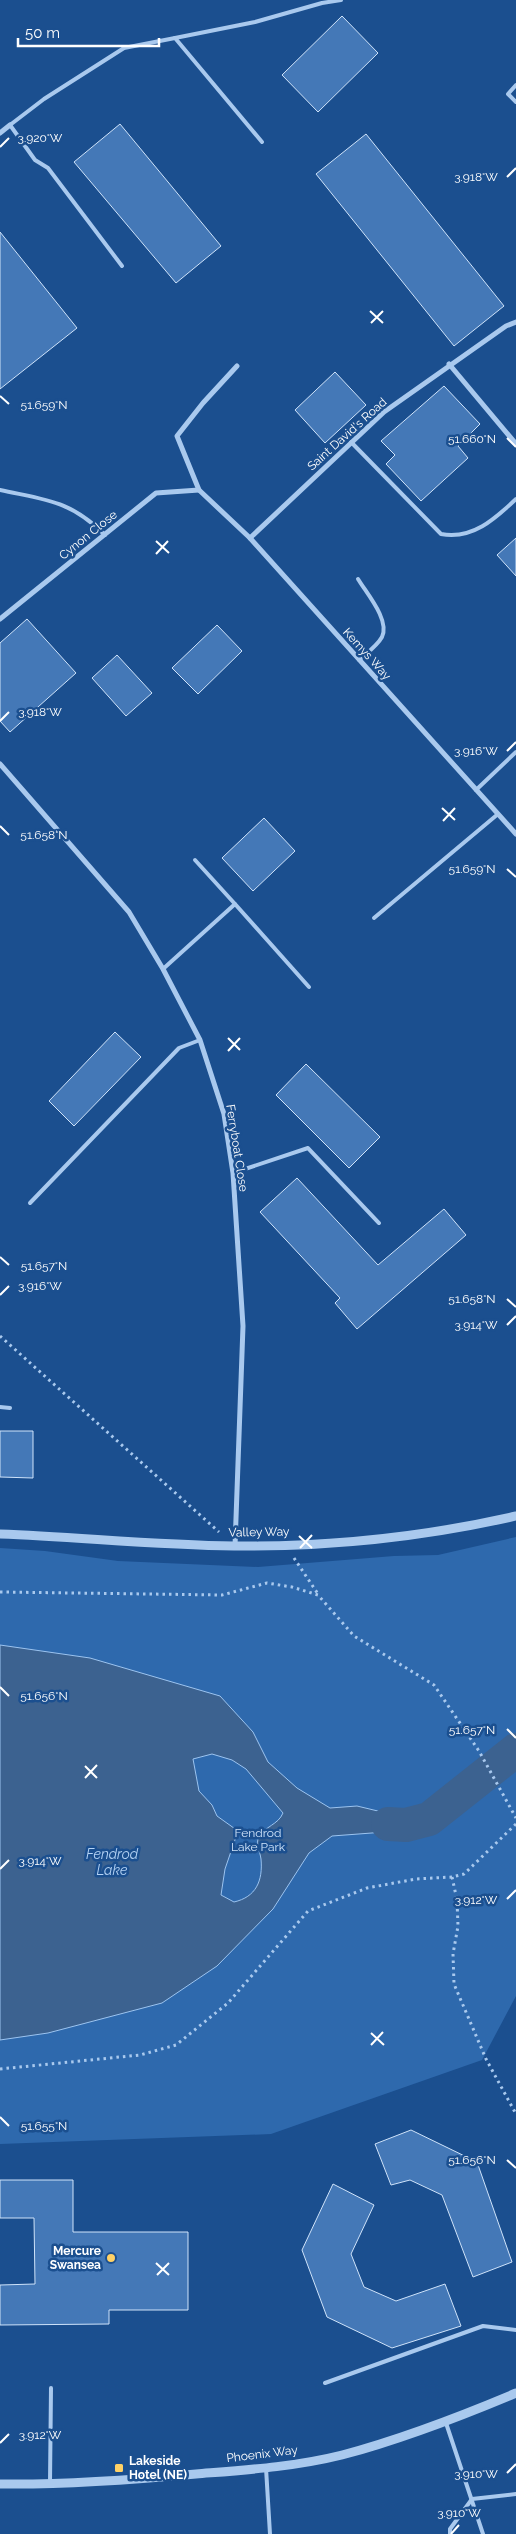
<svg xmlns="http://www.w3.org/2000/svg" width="516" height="2534" font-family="Raleway,sans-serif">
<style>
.green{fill:#2e69ad}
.water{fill:#3c6290;stroke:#9cc4f0;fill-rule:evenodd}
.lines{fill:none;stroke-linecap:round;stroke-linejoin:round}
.river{stroke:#3c6290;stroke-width:34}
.building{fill:#4478b7;stroke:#cfe3fa}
.path{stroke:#a9c9ee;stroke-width:3;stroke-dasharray:2.5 4;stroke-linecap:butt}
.service{stroke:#a9c9ee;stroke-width:4}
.minor{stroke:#a9c9ee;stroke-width:5}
.tertiary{stroke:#a9c9ee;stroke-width:9}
.ticks{fill:none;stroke:#fff;stroke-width:2}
.poi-dot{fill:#ffd166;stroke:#1b4f8f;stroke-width:2}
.labels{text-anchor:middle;stroke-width:5;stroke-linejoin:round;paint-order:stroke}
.street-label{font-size:12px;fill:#fff;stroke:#1b4f8f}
.park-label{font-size:12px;fill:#cfe3fa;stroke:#1b4f8f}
.poi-label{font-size:12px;font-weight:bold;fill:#fff;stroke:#1b4f8f;text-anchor:end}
.water-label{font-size:14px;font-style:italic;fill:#b5d3f5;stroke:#1b4f8f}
.ticks-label{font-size:12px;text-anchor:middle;fill:#fff;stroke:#1b4f8f;stroke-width:5;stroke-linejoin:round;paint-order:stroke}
</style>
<rect width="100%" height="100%" fill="#1b4f8f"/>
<path class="green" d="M516,1537v459l-34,64 -211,74 -271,10v-596l45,3 73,10 140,6 136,-11 44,-1z"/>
<path class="water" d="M0,1645l90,13 130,38 33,36 15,30 29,26 33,20 27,-2 25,6 6,12 -3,8 -53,4 -23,17 -36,56 -56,57 -55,37 -114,30 -48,7zM212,1754l20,6 14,9 37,44c-5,12 -18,13 -24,24 -4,7 1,14 2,22 2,22 -5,38 -27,43l-13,-7 4,-26 13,-38 -21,-15 -5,-11 -13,-14 -6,-32z"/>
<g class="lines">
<path class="river" d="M388,1824l18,1 23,-6 87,-69"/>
</g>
<g class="building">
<path d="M342,16l36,37 -60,59 -36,-37z"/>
<path d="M120,124l101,122 -45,37 -102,-121z"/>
<path d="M366,134l138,172 -50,40 -138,-172z"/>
<path d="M0,232l77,96 -77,61z"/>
<path d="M335,372l31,33 -41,38 -30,-33z"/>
<path d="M444,386l36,38 -22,22 10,12 -47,43 -35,-37 9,-9 -14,-14z"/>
<path d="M516,538v38l-19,-21z"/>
<path d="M27,619l49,54 -66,59 -10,-11v-78z"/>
<path d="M217,625l25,26 -44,43 -26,-26z"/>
<path d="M117,655l35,38 -26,23 -34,-38z"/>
<path d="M264,818l31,33 -42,40 -31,-33z"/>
<path d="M115,1032l26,25 -67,69 -25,-25z"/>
<path d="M306,1064l74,73 -31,31 -73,-73z"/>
<path d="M297,1178l81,87 66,-56 22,26 -109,94 -22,-26 5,-5 -80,-86z"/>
<path d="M0,1431h33v47l-33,-1z"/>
<path d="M411,2130l66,32 35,100 -39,15 -31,-82 -32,-15 -19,5 -16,-41z"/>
<path d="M0,2180h73v52h115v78h-79v14l-109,1v-40l35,-1 -1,-66h-34z"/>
<path d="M333,2184l41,21 -23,49 13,33 32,14 49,-17 16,42 -69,22 -65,-31 -25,-67z"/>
</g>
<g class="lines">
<g class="path">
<path d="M0,1336l219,196"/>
<path d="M294,1558l24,36"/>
<path d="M0,1592l222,3 45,-12 25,4 26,8 36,41 80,49 45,66 37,67"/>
<path d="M452,1877l5,23 1,26 -5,28 1,30 32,75 30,55"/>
<path d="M0,2069l140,-14 36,-10 52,-42 80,-92 59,-23 49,-9 36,-2 12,-3 52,-50"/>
</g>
<g class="service">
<path d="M175,38l80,-16 67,-19 19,-3"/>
<path d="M516,85l-8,9 8,8"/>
<path d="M122,266l-74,-98 -13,-8 -25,-35 34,-26 80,-51 51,-10 87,104"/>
<path d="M351,442l90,92c31,6 54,-15 75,-35"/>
<path d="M0,490c46,10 70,10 105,45"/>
<path d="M358,579c9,15 32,41 24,58 -5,9 -15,16 -23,23"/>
<path d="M476,790l40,-38"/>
<path d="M195,860l40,44"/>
<path d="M374,918l124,-104"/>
<path d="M163,969l72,-65 74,83"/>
<path d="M233,1173l75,-25 71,75"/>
<path d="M30,1203l149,-155 21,-8"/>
<path d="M0,1407l10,1"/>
<path d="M325,2383l158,-57 33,4"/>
<path d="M446,2423l37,111"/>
<path d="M266,2468l4,66"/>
<path d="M50,2482l1,-94"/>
<path d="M450,2534v-5l22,-30 44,-5"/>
</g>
<g class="minor">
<path d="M0,133l10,-8"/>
<path d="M449,364l67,80"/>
<path d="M237,366l-34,37 -26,33 22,54 51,48 266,296"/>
<path d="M250,538l134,-126 122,-86 10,-4"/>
<path d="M0,619l156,-126 43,-3"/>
<path d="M0,764l129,148 34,57 37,71 24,74 9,59 10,153 -8,220"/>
</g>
<g class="tertiary">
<path d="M0,1534c78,3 156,11 234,12 95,1 190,-9 282,-30"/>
<path d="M0,2484c66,1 131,-4 196,-10 49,-4 98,-7 146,-19 60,-16 117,-38 174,-62"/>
</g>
</g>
<path class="ticks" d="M0,147l9,-9M507,177l9,-9M370,311l13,12M371,323l12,-12M0,396l9,8M507,438l9,9M156,541l13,12M156,554l12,-13M0,721l9,-9M507,751l9,-9M442,808l13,12M443,821l12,-13M0,826l9,9M507,869l9,8M228,1038l12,12M228,1051l12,-13M0,1257l9,8M0,1295l9,-9M507,1299l9,8M507,1325l9,-9M299,1536l13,12M300,1548l12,-13M0,1687l9,9M507,1729l9,9M85,1766l12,12M85,1778l12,-13M0,1869l9,-9M507,1899l9,-9M371,2033l13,12M371,2045l12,-13M0,2117l9,9M507,2160l9,8M156,2263l13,12M157,2275l12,-12M0,2443l9,-9M507,2473l9,-9M451,2534l8,-9"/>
<g class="poi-dot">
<circle cx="111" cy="2258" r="5"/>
<rect x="114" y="2463" width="10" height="10" rx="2.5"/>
</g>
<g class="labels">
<g class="street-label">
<text transform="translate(347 434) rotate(-42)" y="4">Saint David's Road</text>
<text transform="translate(88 535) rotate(-39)" y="4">Cynon Close</text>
<text transform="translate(367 654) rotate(48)" y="4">Kemys Way</text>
<text transform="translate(237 1148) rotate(81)" y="4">Ferryboat Close</text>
<text transform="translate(259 1532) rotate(-1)" y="4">Valley Way</text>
<text transform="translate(262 2454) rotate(-7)" y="4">Phoenix Way</text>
</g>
<g class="park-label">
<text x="258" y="1837">Fendrod<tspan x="258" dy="14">Lake Park</tspan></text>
</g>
<g class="poi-label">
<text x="101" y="2255">Mercure<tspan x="101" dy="14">Swansea</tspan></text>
<text x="129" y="2465" text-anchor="start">Lakeside<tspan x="129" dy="14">Hotel (NE)</tspan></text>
</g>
<g class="water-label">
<text x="112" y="1859">Fendrod<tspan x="112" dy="16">Lake</tspan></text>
</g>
</g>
<g class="ticks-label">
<text x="40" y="142">3.920°W</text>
<text x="476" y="181">3.918°W</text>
<text x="44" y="409">51.659°N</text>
<text x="472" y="443">51.660°N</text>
<text x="40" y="716">3.918°W</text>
<text x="476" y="755">3.916°W</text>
<text x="44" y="839">51.658°N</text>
<text x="472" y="873">51.659°N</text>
<text x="44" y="1270">51.657°N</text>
<text x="40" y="1290">3.916°W</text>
<text x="472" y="1303">51.658°N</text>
<text x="476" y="1329">3.914°W</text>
<text x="44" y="1700">51.656°N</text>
<text x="472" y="1734">51.657°N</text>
<text x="40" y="1865">3.914°W</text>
<text x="476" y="1904">3.912°W</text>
<text x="44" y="2130">51.655°N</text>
<text x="472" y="2164">51.656°N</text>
<text x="40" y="2439">3.912°W</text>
<text x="476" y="2478">3.910°W</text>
<text x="459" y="2517">3.910°W</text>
</g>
<path d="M18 38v8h141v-8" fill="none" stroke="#ffffff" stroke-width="2.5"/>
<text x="25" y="38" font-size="15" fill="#ffffff" stroke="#1b4f8f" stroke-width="4" paint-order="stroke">50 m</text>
</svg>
